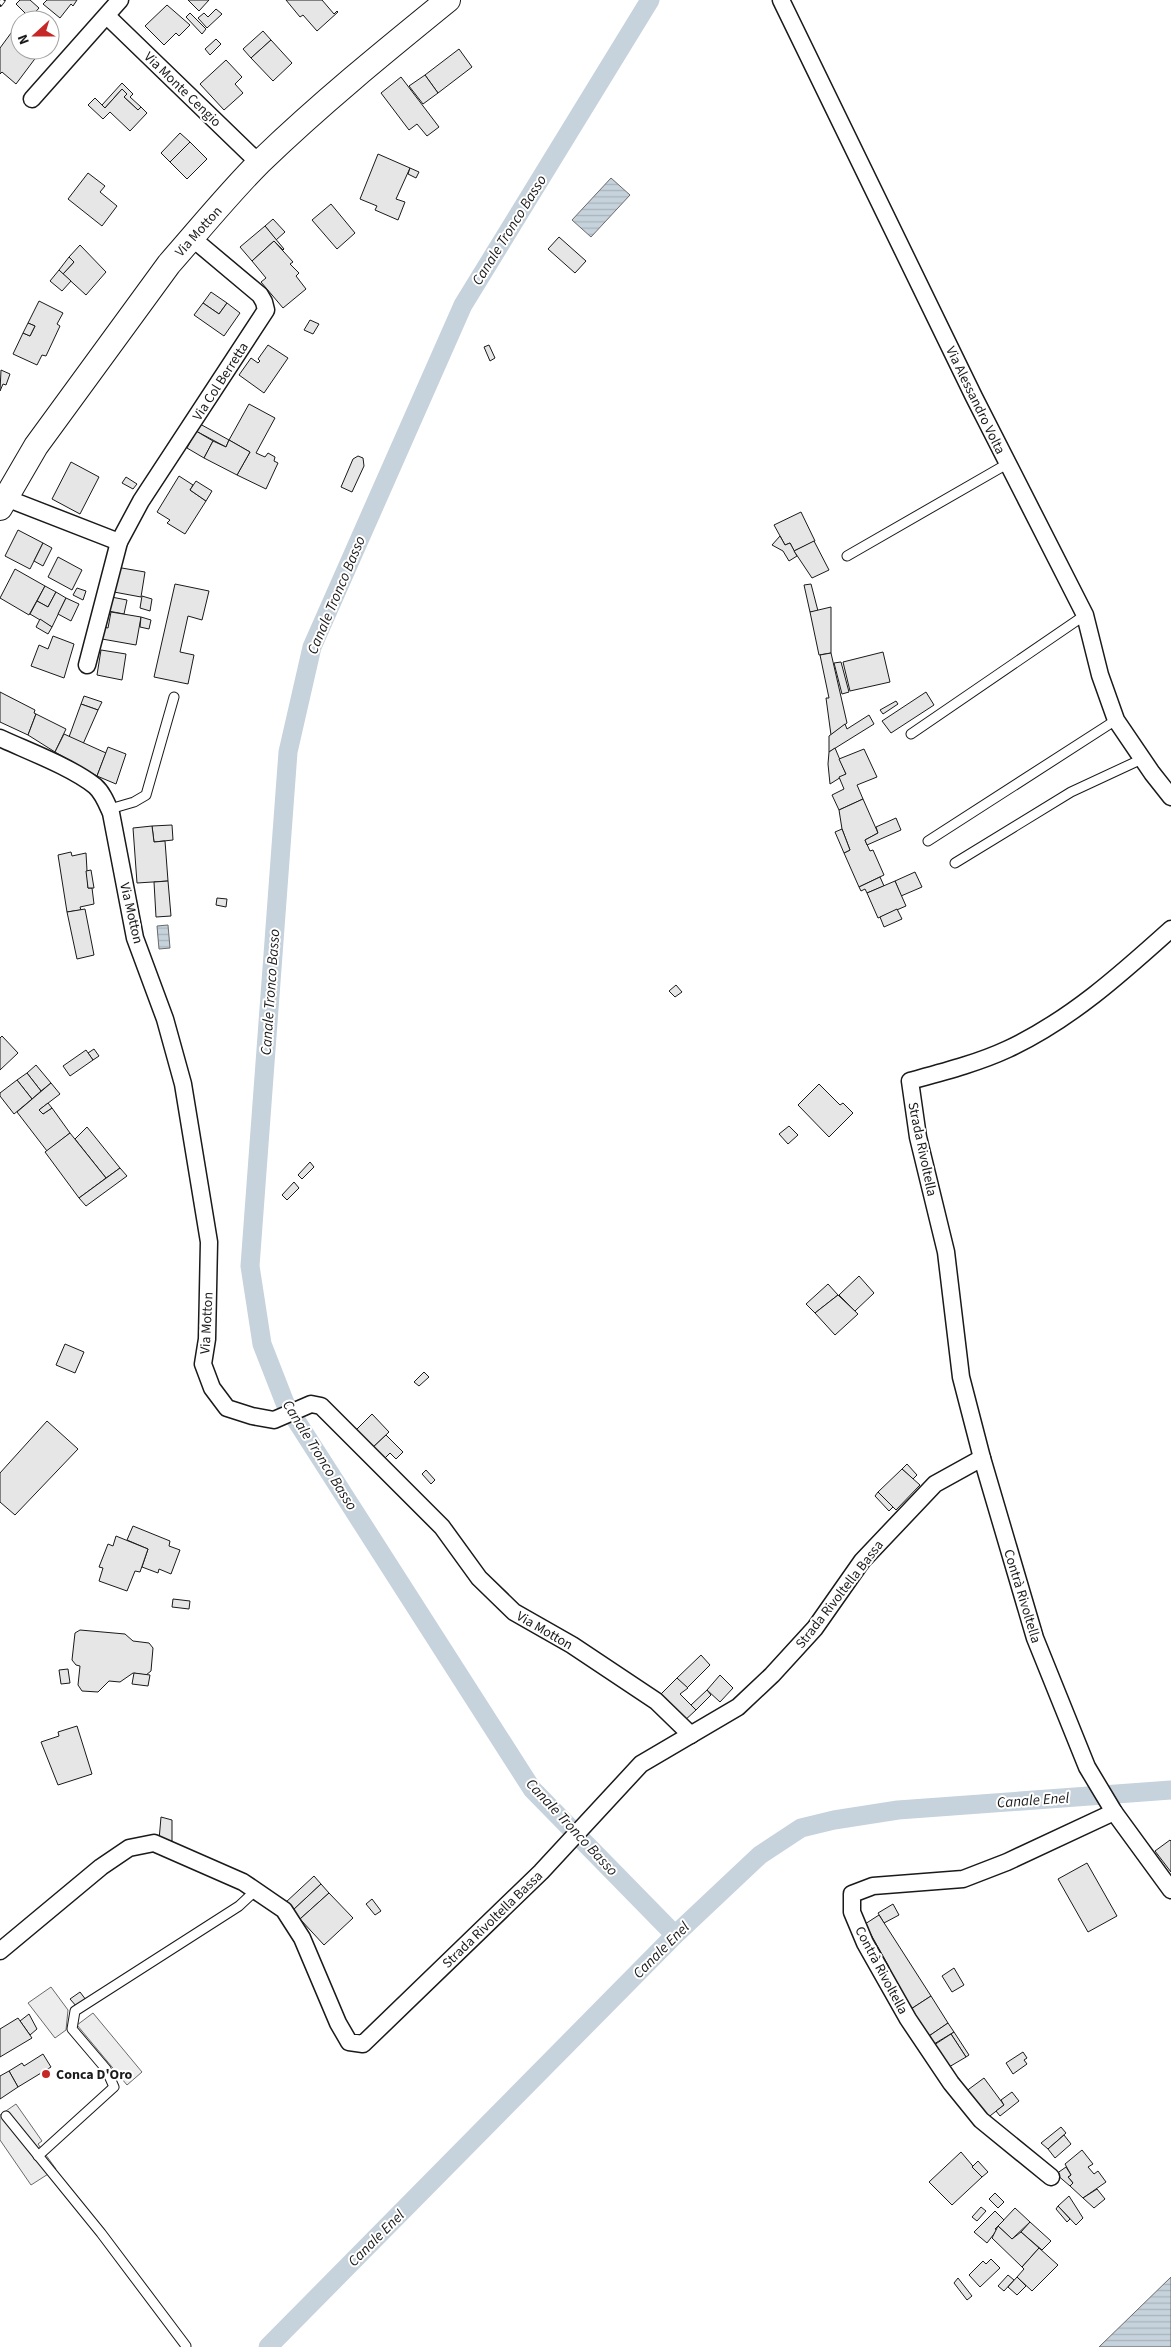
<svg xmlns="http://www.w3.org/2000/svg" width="1171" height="2347" font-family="'Source Sans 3',sans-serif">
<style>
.parking{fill:#ededed;stroke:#6a6a6a}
.water{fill:url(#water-rules);stroke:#6a6a6a}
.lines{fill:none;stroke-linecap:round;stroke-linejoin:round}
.canal{stroke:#c6d2dc;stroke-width:19}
.building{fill:#e6e6e6;stroke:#1a1a1a}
.lane-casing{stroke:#1a1a1a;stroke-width:11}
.street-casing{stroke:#1a1a1a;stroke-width:19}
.secondary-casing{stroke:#1a1a1a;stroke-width:26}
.lane{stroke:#fff;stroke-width:9}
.street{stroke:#fff;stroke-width:16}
.secondary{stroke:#fff;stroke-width:24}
.rail-casing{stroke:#1a1a1a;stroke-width:5.5}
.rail{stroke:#fff;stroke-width:4;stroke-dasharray:11;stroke-linecap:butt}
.poi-dot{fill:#c62828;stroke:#fff;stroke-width:2}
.labels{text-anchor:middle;stroke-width:4;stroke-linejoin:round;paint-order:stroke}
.street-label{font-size:14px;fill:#1a1a1a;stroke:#fff}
.poi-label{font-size:14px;font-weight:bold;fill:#1a1a1a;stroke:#fff;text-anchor:start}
.water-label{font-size:15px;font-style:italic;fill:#1a1a1a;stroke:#fff}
</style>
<defs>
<pattern id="water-rules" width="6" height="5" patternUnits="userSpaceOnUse" patternTransform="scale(1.25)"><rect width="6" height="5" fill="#c6d2dc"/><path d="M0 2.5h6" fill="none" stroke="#aab4bc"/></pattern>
</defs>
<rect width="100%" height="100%" fill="#fff"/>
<g class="parking">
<path d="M51,1987l17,23 -2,20 -11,8 -27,-35z"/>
<path d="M93,2013l49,59 -15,13 -50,-60z"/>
<path d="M16,2104l26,37 -4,3 18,25 -25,16 -31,-45v-25z"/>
</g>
<g class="water">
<path d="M611,178l19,17 -39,42 -19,-17z"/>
<path d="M168,925l2,23 -11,1 -2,-23z"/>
<path d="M1171,2277v70h-72z"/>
</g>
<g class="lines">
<g class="canal">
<path d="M650,0l-187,305 -151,342 -24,105 -38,514 12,78 23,59 247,386 143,146"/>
<path d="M268,2347l407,-412 85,-80 41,-27 33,-8 64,-10 273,-20"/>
</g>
</g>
<g class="building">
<path d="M20,0h10l9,8 -9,10 -14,-14z"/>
<path d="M47,0h30l-4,6 -2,-2 -11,14 -17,-14z"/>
<path d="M188,0h21l-10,11z"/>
<path d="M286,0h36l12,14 3,-3 1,1 -21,19 -14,-16 -3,2z"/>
<path d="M167,5l23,20 -11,11 -3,-3 -12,12 -19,-19z"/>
<path d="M216,9l6,5 -15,14 -9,-10 6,-5 4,4z"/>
<path d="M190,13l16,16 -4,5 -16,-17z"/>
<path d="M14,29l6,5v16h17l3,2 -24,32 -14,-12 -2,2v-26z"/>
<path d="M263,31l8,9 -20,18 -8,-9z"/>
<path d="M216,39l5,5 -11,11 -5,-6z"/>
<path d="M271,40l21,23 -19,18 -22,-23z"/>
<path d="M459,49l13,18 -34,26 -13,-18z"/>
<path d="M226,60l16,17 -7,7 8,9 -19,17 -24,-26z"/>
<path d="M425,75l13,18 -15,11 -14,-18z"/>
<path d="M401,77l38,50 -12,9 -10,-12 -8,6 -28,-37z"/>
<path d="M122,83l11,11 -3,3 11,10 -3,3 -14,-13 3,-3 -5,-5 -17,19 -3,-3z"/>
<path d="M122,89l5,5 -3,3 14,13 3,-3 6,6 -17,18 -20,-19 -7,7 -15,-14 7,-7 10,10z"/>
<path d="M180,133l10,9 -20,20 -9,-9z"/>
<path d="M190,142l17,17 -20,20 -17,-17z"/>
<path d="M378,154l32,14 -14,31 9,3 -7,18 -23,-10 2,-4 -17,-7z"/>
<path d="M410,168l9,4 -3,6 -8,-4z"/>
<path d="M88,173l17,13 -5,6 17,14 -15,20 -34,-27z"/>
<path d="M331,204l24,29 -18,16 -25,-29z"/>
<path d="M273,219l12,13 -9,8 -11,-14z"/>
<path d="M265,226l19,23 -1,1 -9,-9 -22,20 -12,-14z"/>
<path d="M559,237l27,24 -11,12 -27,-24z"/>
<path d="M274,241l19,21 -3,2 9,9 -3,3 10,13 -23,19 -22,-26 5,-4 -14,-17z"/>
<path d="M80,245l26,27 -20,23 -23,-21 11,-12 -5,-5z"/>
<path d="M69,257l5,5 -11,12 -4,-4z"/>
<path d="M59,270l12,11 -9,10 -12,-10z"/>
<path d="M211,292l16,11 -8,11 -16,-11z"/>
<path d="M39,301l24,12 -6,11 3,2 -14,30 -4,-1 -5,10 -24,-11 10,-21 7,3 5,-10 -7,-3z"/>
<path d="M203,303l16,11 8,-11 13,10 -16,23 -30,-21z"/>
<path d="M310,320l9,4 -6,10 -9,-4z"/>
<path d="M28,323l7,3 -5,10 -7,-3z"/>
<path d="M268,345l20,13 -24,35 -25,-18 12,-17 7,5 2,-2 -2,-2z"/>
<path d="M489,345l6,13 -5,3 -6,-14z"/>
<path d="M1,370l9,4 -4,11 -3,-1 -3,7z"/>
<path d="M249,404l26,14 -19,35 9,4 3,-4 7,4 -1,4 4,2 -12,26 -29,-14 13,-23 -21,-12z"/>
<path d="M200,424l29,16 -3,7 -30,-16z"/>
<path d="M196,431l17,10 -9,17 -17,-10z"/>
<path d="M229,440l21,12 -13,23 -33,-17 9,-17 13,6z"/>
<path d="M358,456l5,2 1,8 -12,26 -11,-5 12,-28z"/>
<path d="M71,462l28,15 -19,37 -28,-15z"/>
<path d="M179,476l14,9 -3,5 16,11 -21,33 -18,-11 3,-3 -13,-8z"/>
<path d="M126,477l11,7 -4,5 -11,-6z"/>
<path d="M196,481l16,10 -6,10 -16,-11z"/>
<path d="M801,512l14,29 -21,10 -4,-8 -5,2 -11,-20z"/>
<path d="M18,530l25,13 -13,26 -25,-13z"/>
<path d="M780,536l5,9 5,-2 7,13 -8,5 -6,-10 -11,-6z"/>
<path d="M814,541l15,29 -17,8 -18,-27z"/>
<path d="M43,543l9,5 -9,18 -9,-5z"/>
<path d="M58,557l24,13 -10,20 -24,-13z"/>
<path d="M116,567l29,5 -4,25 -27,-5z"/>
<path d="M15,569l30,17 -16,29 -29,-17z"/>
<path d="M175,584l34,7 -7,29 -14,-4 -8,36 14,3 -6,29 -34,-7z"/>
<path d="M811,584l7,27 -8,1 -6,-27z"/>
<path d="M45,586l11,6 -8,15 -11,-6z"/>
<path d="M77,588l9,3 -3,9 -10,-5z"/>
<path d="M56,592l10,6 -14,29 -22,-13 7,-13 11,6z"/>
<path d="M106,596l21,4 -3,14 -21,-4z"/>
<path d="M142,596l10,3 -2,12 -10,-3z"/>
<path d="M66,598l13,6 -8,17 -13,-7z"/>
<path d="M831,607v46l-12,2 -9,-43z"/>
<path d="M111,612l30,5 -5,28 -34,-6 2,-12 4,1z"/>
<path d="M141,617l10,3 -2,9 -9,-2z"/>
<path d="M40,619l12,8 -4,7 -12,-7z"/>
<path d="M53,636l21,8 -10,34 -33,-12 8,-21 9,4z"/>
<path d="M101,650l25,4 -4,26 -25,-5z"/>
<path d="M883,652l7,30 -40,9 -7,-29z"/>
<path d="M831,653l16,70 -16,12 -5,-37h3l-9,-43z"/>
<path d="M841,662l8,30 -7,2 -8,-31z"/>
<path d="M0,692l35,18 -1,3 2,1 -8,21 -28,-13z"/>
<path d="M926,692l8,13 -43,28 -9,-12z"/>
<path d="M84,696l18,6 -4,8 -17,-6z"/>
<path d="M896,701l2,3 -15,10 -3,-4z"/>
<path d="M81,704l17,6 -15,34 -14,-7z"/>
<path d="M36,714l30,15 -11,23 -27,-17z"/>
<path d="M869,715l5,9 -45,28v-16l16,-12 2,5z"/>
<path d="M64,734l42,19 -9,23 -42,-24z"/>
<path d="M108,747l18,7 -10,30 -19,-8z"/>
<path d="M835,748l11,26 -16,10 -2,-20 1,-12z"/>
<path d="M864,749l13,28 -20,8 6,14 -24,11 -7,-15 12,-6 -5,-12 7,-3 -7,-15z"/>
<path d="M863,799l15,34 -13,7 5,11 3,-1 11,25 -25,12 -15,-34 6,-3 -8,-21 -3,-19z"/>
<path d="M896,818l5,12 -34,15 -2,-5 13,-7 -2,-6z"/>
<path d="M172,825l1,15 -19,2 -2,-16z"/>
<path d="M152,826l2,16 11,-1 3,40 -31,2 -4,-55z"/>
<path d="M842,829l8,21 -6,3 -9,-21z"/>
<path d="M71,852l1,4 14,-3 2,35h4l2,16 -14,3 1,3 -14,2 -9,-57z"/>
<path d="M91,870l3,18h-6l-2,-17z"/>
<path d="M915,872l7,15 -21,9 -6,-15z"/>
<path d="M880,877l4,9 -17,7 -2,-4 -4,2 -2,-4z"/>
<path d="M168,881l3,35 -15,1 -2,-35z"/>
<path d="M895,881l11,25 -28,12 -11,-25z"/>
<path d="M217,898l10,1 -1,8 -10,-2z"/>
<path d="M85,909l9,46 -17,4 -10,-47z"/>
<path d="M897,909l5,10 -18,8 -4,-10z"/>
<path d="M676,985l6,7 -7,5 -6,-6z"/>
<path d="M2,1036l16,17 -18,17v-32z"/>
<path d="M94,1049l5,7 -6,4 -5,-7z"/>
<path d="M86,1050l7,10 -23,16 -7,-10z"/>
<path d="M36,1065l15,18 -10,8 -14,-18z"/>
<path d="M27,1073l14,18 -9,8 -15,-19z"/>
<path d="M17,1080l15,19 -18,15 -14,-18v-3z"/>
<path d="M51,1083l9,11 -21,16 4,4 9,-6 18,25 -23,18 -30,-39z"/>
<path d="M819,1084l21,21 3,-2 10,10 -24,24 -31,-32z"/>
<path d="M48,1103l4,5 -9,6 -4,-4z"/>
<path d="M789,1126l9,9 -10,9 -9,-10z"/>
<path d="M87,1127l33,41 -14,10 -31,-39z"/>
<path d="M70,1133l36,45 -27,20 -34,-46z"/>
<path d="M310,1162l4,5 -12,12 -4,-4z"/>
<path d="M120,1168l7,8 -41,30 -7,-8z"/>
<path d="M294,1182l5,6 -12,12 -5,-5z"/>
<path d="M859,1276l15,17 -19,18 -16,-16z"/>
<path d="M828,1284l10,11 -23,18 -9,-9z"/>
<path d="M838,1295l20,19 -23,21 -20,-22z"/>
<path d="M65,1344l19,8 -9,21 -19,-8z"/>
<path d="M424,1372l5,5 -10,9 -5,-4z"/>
<path d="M372,1414l17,18 -20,19 -17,-17z"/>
<path d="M47,1421l31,28 -63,66 -15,-13v-29z"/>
<path d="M386,1435l17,17 -7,7 -6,-6 -10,10 -11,-12z"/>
<path d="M907,1464l10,11 -4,4 -11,-10z"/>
<path d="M902,1469l18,16 -24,25 -18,-18z"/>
<path d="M426,1470l9,10 -4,4 -9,-10z"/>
<path d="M878,1492l15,15 -4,4 -14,-15z"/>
<path d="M133,1526l37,15 -1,5 11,4 -9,24 -12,-5 -1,4 -16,-6 6,-18 -21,-9z"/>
<path d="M116,1536l32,13 -8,23 -5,-1 -8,20 -28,-10 4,-13 -4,-1 9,-23 5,2z"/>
<path d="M173,1599l17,2 -1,8 -17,-2z"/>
<path d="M80,1630l45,4 8,7 16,2 4,5 -2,23 -5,4 -13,-2 -13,9 -11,-1 -11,11 -16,-1 -4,-6 2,-19 -4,-1 -4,-5 3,-27z"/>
<path d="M701,1655l9,10 -23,23 -10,-10z"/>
<path d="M68,1669l2,14 -9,1 -2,-14z"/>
<path d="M134,1673l16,2 -2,11 -16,-2z"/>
<path d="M720,1675l13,13 -13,14 -13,-12z"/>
<path d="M677,1678l11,10 -8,6 16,16 -13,12 -25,-25z"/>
<path d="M707,1690l4,5 -15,15 -5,-5z"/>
<path d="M77,1726l15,48 -34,11 -17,-43 18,-6 -1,-4z"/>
<path d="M161,1817l11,3v21l-13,-1z"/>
<path d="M1170,1840l1,1v31l-16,-21z"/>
<path d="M1087,1863l30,53 -29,16 -30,-53z"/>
<path d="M314,1876l7,8 -29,27 -7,-8z"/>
<path d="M321,1884l8,9 -29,26 -8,-8z"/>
<path d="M329,1893l24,25 -29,27 -24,-26z"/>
<path d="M372,1899l9,12 -6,4 -9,-11z"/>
<path d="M893,1904l6,11 -15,8 -6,-10z"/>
<path d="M879,1915l52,81 -20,13 -11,-16 -12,-28 -23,-41z"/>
<path d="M954,1968l10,17 -12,7 -10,-16z"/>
<path d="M80,1992l6,8 -9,7 -7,-8z"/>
<path d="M931,1996l17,27 -19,13 -18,-27z"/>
<path d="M29,2014l8,15 -7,6 -10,-14z"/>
<path d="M18,2018l14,20 -32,19v-28z"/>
<path d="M948,2023l6,9 -20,12 -5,-8z"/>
<path d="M954,2032l15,23 -3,2 -15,-23z"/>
<path d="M951,2034l15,23 -17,10 -15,-22z"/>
<path d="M1023,2052l4,6 -3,2 3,4 -14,10 -7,-11z"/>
<path d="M43,2054l8,13 -33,20 -9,-16 13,-8 2,3z"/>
<path d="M9,2071l9,16 -18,12v-23z"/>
<path d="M984,2078l20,27 -18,14 -21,-27z"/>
<path d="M1012,2092l7,9 -19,15 -4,-5 8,-6 -3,-5z"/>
<path d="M1061,2127l5,6 -18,16 -7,-6z"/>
<path d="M1064,2135l7,9 -16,14 -7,-9z"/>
<path d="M1082,2150l11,14 -5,3 6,7 4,-3 8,11 -23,16 -13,-12 3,-3 -5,-6 3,-2 -6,-11z"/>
<path d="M961,2152l21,25 -30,28 -23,-23z"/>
<path d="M978,2161l10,11 -6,5 -10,-10z"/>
<path d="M1066,2167l5,8 -3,2 5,6 -3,3 -14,-12z"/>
<path d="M1097,2189l8,10 -11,9 -11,-10z"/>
<path d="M995,2193l9,9 -6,6 -9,-9z"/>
<path d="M1069,2196l14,22 -7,7 -18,-19z"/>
<path d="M1058,2206l12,13 -3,3 -11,-13z"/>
<path d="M981,2207l5,4 -9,10 -5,-4z"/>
<path d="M1015,2208l15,14 -18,17 -14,-13z"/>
<path d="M995,2211l9,9 -9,9 2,1 -10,13 -13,-11z"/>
<path d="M1030,2222l21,19 -9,9 -21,-18z"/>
<path d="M998,2226l14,13 9,-7 18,16 -17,19 -30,-29z"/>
<path d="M1039,2248l19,17 -26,26 -15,-14 7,-8 -2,-2z"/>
<path d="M991,2259l9,9 -20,19 -11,-12 14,-14 3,3z"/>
<path d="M1008,2275l6,5 -10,11 -6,-5z"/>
<path d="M1017,2277l9,9 -9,9 -9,-8z"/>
<path d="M958,2278l14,18 -5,4 -13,-17z"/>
</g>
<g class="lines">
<defs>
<g id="lane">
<path d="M847,556l160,-92"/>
<path d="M911,734l174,-119"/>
<path d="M110,809l24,-7 12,-7 28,-98"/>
<path d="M928,841l188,-121"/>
<path d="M955,863l116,-71 71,-33"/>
<path d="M6,2116l95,117 85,113"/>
<path d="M38,2156l76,-69 -8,-18 -34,-40 3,-18 164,-105 16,-15"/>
</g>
<g id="street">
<path d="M781,0l193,397 111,218 15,60 16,45 36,53 19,24"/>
<path d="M107,16l152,147"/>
<path d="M32,99l88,-99"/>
<path d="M6,498l113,44"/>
<path d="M87,665l32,-123 22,-41 125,-191 -2,-8 -4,-7 -68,-57"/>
<path d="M0,738c28,13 71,29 95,48 8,7 12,18 16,27l24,125 30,81 18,65 26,158 -2,97 -4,25 9,24 15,20 25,8 22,4 37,-16 10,2 121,121 37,51 35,34 58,33 84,56 35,34"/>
<path d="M1171,929c-50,45 -101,91 -163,120 -30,14 -65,23 -98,32l8,56 28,115 15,125 21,81 53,180 52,129 27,45 57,78"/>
<path d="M0,1951l101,-84 28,-19 25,-5 89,39 41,28 18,28 36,85 11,19 14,2 178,-172 100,-108 97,-57 34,-32 43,-47 47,-67 73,-77 47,-26"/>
<path d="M1051,2177l-70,-57 -30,-37 -43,-64 -43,-76 -13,-31v-18l21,-8 90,-7 44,-17 107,-50"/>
</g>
<path id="secondary" d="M0,508l36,-62 133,-182c30,-34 59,-70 91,-102 60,-58 124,-110 188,-162"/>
</defs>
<use href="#lane" class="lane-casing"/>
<use href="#street" class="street-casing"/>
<use href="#secondary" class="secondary-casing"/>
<use href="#lane" class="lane"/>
<use href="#street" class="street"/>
<use href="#secondary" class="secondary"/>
<defs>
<path id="rail" d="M0,4l3,-4"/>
</defs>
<use href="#rail" class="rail-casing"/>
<use href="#rail" class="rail"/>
</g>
<circle class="poi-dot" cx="46" cy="2074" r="5"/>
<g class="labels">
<g class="street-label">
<text transform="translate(183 89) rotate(44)" y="5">Via Monte Cengio</text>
<text transform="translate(198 231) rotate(-48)" y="5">Via Motton</text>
<text transform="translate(220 381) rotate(-57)" y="5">Via Col Berretta</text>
<text transform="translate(976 400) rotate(64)" y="5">Via Alessandro Volta</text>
<text transform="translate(132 913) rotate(77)" y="5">Via Motton</text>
<text transform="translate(923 1149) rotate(78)" y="5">Strada Rivoltella</text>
<text transform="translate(206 1323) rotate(-87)" y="5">Via Motton</text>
<text transform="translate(839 1594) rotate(-52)" y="5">Strada Rivoltella Bassa</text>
<text transform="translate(1023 1596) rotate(73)" y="5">Contrà Rivoltella</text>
<text transform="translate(545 1630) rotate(30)" y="5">Via Motton</text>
<text transform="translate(492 1919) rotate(-44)" y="5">Strada Rivoltella Bassa</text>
<text transform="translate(882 1970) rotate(62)" y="5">Contrà Rivoltella</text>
</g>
<g class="poi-label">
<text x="56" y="2079">Conca D'Oro</text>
</g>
<g class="water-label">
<text transform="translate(509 230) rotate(-58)" y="5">Canale Tronco Basso</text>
<text transform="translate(336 595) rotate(-67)" y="5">Canale Tronco Basso</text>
<text transform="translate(270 992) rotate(-86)" y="5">Canale Tronco Basso</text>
<text transform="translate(320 1455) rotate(58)" y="5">Canale Tronco Basso</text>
<text transform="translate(1033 1800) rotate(-4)" y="5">Canale Enel</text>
<text transform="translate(572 1827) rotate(47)" y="5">Canale Tronco Basso</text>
<text transform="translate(661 1950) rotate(-45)" y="5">Canale Enel</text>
<text transform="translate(376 2238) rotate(-45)" y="5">Canale Enel</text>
</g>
</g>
<g transform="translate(35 35) rotate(249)"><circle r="24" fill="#ffffff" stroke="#a3a3a3"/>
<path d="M0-4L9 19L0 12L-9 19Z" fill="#c62828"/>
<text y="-8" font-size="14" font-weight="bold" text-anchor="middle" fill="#1a1a1a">N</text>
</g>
</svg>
